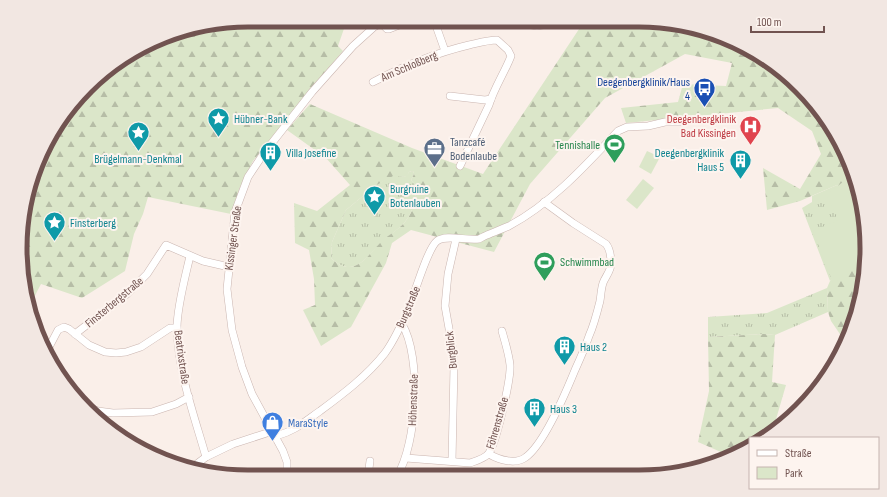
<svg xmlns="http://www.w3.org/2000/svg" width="887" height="497" font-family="'Sofia Sans Condensed',sans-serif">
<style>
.grass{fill:url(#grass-tufts)}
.forest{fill:url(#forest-firs);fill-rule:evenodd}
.green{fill:#dbe6c9}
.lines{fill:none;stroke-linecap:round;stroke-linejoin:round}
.minor-casing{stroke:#cab5b0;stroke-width:8}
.minor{stroke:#fff;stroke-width:7}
.labels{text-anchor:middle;stroke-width:4;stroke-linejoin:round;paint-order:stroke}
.street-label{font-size:12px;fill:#715350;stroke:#fdf4ef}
.transit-label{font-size:12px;fill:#164399;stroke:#fdf4ef;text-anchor:end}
.culture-label{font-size:12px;fill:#0d838f;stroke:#fdf4ef;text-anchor:start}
.health-label{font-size:12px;fill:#be3a42;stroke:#fdf4ef;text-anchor:end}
.service-label{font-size:12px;fill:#4e5e75;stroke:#fdf4ef;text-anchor:start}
.leisure-label{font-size:12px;fill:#27864d;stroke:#fdf4ef;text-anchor:end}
.shop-label{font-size:12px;fill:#366cbe;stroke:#fdf4ef;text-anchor:start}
.rim{fill:none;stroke:#715350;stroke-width:5}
</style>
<defs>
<pattern id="grass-tufts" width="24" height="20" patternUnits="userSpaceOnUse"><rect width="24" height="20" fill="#dbe6c9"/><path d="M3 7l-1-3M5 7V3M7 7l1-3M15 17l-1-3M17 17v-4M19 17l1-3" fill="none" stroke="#b6bda6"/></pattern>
<pattern id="forest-firs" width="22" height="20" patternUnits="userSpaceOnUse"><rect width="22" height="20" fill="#dbe6c9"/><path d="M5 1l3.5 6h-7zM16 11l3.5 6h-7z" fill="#b6bda6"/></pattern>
</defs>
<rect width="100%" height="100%" fill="#faefe9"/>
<g class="grass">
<path d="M413,171l1,3 -3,6 6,7c-2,11 -3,23 -10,32 -5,8 -15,14 -22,20 -18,16 -30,42 -54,19l1,-16 14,-32 29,-24 18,-11 13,2 3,-5z"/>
<path d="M837,185l22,41 5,30 -34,25 -28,-73 10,-6v-6z"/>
<path d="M827,288l1,24 -53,23 -11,-1 -56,3v-20l59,-4z"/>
</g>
<g class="forest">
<path d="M249,20h98l-9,26 5,5 -44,52 -46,58 -13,26 -9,27 -83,-17 -5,17 -9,20 -9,37 -43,27 -41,-14 -11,21 -10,-42 8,-74 31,-68 51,-54 65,-35 50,-8h7l1,-1z"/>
<path d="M585,20h68l59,12 41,19 67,59 39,80v36l-22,-41 -37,16 -33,9 -4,-42 37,21 21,-35 -9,-23 -34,-23 -152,15 -5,-15 57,-6 5,-18 43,2 6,-23 -47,-9 -80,44 -75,86 -36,68 -83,-22 -19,13 -6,20 -35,64 -30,19 -18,-36 12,-5 -1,-26 -5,-29 -14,-7 -1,-40 23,8 33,-26 -24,-27 -39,-28 23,-26 102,44 71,26zM413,171l1,3 -3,6 6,7c-2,11 -3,23 -10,32 -5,8 -15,14 -23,20 -17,16 -29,42 -53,19l1,-16 14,-32 29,-24 18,-10 14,1 2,-5z"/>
<path d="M864,256l1,23 -21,61 -13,-19 -3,-9 -1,-24 3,-7z"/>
<path d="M764,334l11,1 -3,47 14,3 -14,48 -6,5h-16v8l-20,10 -32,-14 11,-51 -1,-54z"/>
</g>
<g class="green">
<path d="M647,151l13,6 -9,17 -12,-7z"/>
<path d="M852,175l7,15 5,72 -31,21 -20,-52 26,-11 -13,-25z"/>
<path d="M643,179l11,9 -17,21 -11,-9z"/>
</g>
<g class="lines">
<defs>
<g id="minor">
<path d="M434,20l11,31"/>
<path d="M529,20l2,5 6,1 12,-2"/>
<path d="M381,23l6,6h2l23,-9"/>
<path d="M373,82c31,-16 62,-29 96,-37 9,-2 19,-5 28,-5l11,10 3,6c-6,16 -17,32 -22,49l-29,61"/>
<path d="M450,96l35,4 6,-1"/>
<path d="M190,256c-5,22 -13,51 -13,72 1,44 17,87 29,129"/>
<path d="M75,334l52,-40 20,-20 19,-29 37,16 26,6"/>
<path d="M47,351l11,-21 6,-3 5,2 20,16 16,7 11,1 10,-1 15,-5 29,-19h7"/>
<path d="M85,406l13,5 15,2 39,-1 24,-8 13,-7"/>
<path d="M276,436c19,-5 28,-14 44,-25 23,-17 47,-35 65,-58 11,-15 19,-34 26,-51 5,-13 17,-54 26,-61 9,-7 30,0 42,-2 2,-1 5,-3 8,-4 7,-3 15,-6 22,-9 43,-23 77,-61 109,-95l9,-4 21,-1 17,-4h20"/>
<path d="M489,454c10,6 27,11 37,3 19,-14 40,-65 49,-87 5,-11 10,-22 14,-34 5,-11 8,-23 11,-35 1,-6 1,-12 3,-18 2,-6 8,-12 8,-19 0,-7 -1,-15 -5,-20l-33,-21 -29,-21"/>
<path d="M406,458l64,5c6,-2 16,-5 19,-10 8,-13 22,-74 21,-88 -1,-11 -5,-23 -8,-34"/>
<path d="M452,461l2,-95 -1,-15 -8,-45 3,-32 8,-35"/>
<path d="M190,469l16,-12 27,-13 40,-13"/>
<path d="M287,476v-14l-4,-11 -31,-57 -10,-27 -10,-37 -5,-41 8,-77 13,-35 16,-24 48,-61 41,-46 21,-19 13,-7"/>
<path d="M368,476l2,-15"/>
<path d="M397,476c20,-32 25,-119 5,-152"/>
</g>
</defs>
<use href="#minor" class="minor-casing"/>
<use href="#minor" class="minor"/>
</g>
<defs>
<symbol id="bus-pin" viewBox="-11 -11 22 30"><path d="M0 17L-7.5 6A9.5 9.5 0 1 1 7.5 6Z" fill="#1a4fb4" stroke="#fdf4ef"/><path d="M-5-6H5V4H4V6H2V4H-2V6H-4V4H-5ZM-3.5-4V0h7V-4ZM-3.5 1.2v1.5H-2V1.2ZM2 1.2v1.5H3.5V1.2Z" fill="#fff"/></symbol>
<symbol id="sight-pin" viewBox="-11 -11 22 30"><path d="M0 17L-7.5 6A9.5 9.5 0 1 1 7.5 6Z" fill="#0f9aa8" stroke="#fdf4ef"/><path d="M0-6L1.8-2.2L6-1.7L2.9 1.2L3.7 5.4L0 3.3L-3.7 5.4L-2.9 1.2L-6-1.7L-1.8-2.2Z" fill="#fff"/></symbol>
<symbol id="hospital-pin" viewBox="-11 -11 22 30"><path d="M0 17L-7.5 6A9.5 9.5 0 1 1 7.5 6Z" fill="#e0444e" stroke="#fdf4ef"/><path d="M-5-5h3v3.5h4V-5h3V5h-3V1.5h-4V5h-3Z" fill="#fff"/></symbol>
<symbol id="stadium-pin" viewBox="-11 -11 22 30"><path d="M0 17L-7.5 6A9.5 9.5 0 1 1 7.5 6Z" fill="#2e9e5b" stroke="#fdf4ef"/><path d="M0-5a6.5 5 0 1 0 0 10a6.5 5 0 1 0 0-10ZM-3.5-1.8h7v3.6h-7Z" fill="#fff"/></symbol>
<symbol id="office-pin" viewBox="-11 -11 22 30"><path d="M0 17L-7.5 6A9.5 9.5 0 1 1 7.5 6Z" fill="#5c6f8a" stroke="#fdf4ef"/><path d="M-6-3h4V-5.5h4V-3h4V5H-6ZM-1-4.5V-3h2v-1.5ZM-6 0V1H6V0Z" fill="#fff"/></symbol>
<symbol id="building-pin" viewBox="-11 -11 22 30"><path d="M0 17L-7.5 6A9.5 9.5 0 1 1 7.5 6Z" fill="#0f9aa8" stroke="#fdf4ef"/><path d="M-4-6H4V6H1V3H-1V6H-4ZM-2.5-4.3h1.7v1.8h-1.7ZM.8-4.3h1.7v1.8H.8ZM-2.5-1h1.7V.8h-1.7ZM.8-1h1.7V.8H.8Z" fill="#fff"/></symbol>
<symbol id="shop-pin" viewBox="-11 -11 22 30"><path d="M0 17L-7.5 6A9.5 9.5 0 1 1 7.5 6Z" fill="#3f7fe0" stroke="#fdf4ef"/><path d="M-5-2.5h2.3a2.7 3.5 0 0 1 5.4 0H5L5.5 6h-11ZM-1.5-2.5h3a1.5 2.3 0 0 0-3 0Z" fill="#fff"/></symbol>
</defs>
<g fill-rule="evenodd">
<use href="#bus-pin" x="692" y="76" width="25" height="34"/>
<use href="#sight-pin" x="206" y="106" width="25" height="34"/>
<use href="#hospital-pin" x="738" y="114" width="25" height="34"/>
<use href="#sight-pin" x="126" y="120" width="25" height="34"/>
<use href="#stadium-pin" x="602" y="132" width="25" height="34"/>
<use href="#office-pin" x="422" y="136" width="25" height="34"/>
<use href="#building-pin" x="258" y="140" width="25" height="34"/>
<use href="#building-pin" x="728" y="148" width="25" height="34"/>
<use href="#sight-pin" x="362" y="184" width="25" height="34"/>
<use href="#sight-pin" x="42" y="210" width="25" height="34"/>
<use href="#stadium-pin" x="532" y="250" width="25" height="34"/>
<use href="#building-pin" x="552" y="334" width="25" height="34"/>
<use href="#building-pin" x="522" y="396" width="25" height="34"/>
<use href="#shop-pin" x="260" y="410" width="25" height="34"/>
</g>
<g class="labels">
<g class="street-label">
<text transform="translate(409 66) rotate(-23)" y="4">Am Schloßberg</text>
<text transform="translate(233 238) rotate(-82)" y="4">Kissinger Straße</text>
<text transform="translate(114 302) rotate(-40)" y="4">Finsterbergstraße</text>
<text transform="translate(408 307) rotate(-67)" y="4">Burgstraße</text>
<text transform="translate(451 350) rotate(-96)" y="4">Burgblick</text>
<text transform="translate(182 357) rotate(82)" y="4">Beatrixstraße</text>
<text transform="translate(413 400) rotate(-88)" y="4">Höhenstraße</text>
<text transform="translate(497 423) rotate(-74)" y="4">Föhrenstraße</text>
</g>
<g class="transit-label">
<text x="690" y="86">Deegenbergklinik/Haus<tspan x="690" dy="14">4</tspan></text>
</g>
<g class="culture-label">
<text x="234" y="123">Hübner-Bank</text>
<text x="286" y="157">Villa Josefine</text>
<text x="724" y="157" text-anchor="end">Deegenbergklinik<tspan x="724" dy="14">Haus 5</tspan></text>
<text x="138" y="163" text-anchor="middle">Brügelmann-Denkmal</text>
<text x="390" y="193">Burgruine<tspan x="390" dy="14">Botenlauben</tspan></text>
<text x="70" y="227">Finsterberg</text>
<text x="580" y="351">Haus 2</text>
<text x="550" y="413">Haus 3</text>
</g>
<g class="health-label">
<text x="736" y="123">Deegenbergklinik<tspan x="736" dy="14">Bad Kissingen</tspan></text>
</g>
<g class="service-label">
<text x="450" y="146">Tanzcafé<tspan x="450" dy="14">Bodenlaube</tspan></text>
</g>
<g class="leisure-label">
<text x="600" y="149">Tennishalle</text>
<text x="560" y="266" text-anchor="start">Schwimmbad</text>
</g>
<g class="shop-label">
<text x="288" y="427">MaraStyle</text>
</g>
</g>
<path d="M0 0H887V497H0ZM248 27H639A221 221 0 0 1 860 248V249A221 221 0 0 1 639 470H248A221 221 0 0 1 27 249V248A221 221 0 0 1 248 27Z" fill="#f2e7e2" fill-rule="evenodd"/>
<path class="rim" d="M248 27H639A221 221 0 0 1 860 248V249A221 221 0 0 1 639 470H248A221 221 0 0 1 27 249V248A221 221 0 0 1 248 27Z"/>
<rect x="749" y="437" width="130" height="52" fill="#fdf4ef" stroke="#c5b4af"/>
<rect x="757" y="450" width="20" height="6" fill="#ffffff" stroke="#c5b4af"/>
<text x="785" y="457" font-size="12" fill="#715350">Straße</text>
<rect x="757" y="467" width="20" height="12" fill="#dbe6c9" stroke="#c5b4af"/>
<text x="785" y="477" font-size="12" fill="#715350">Park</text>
<path d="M751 26v6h73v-6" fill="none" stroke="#715350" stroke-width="2"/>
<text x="757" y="26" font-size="12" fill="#715350" stroke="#fdf4ef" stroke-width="3" paint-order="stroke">100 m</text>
</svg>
